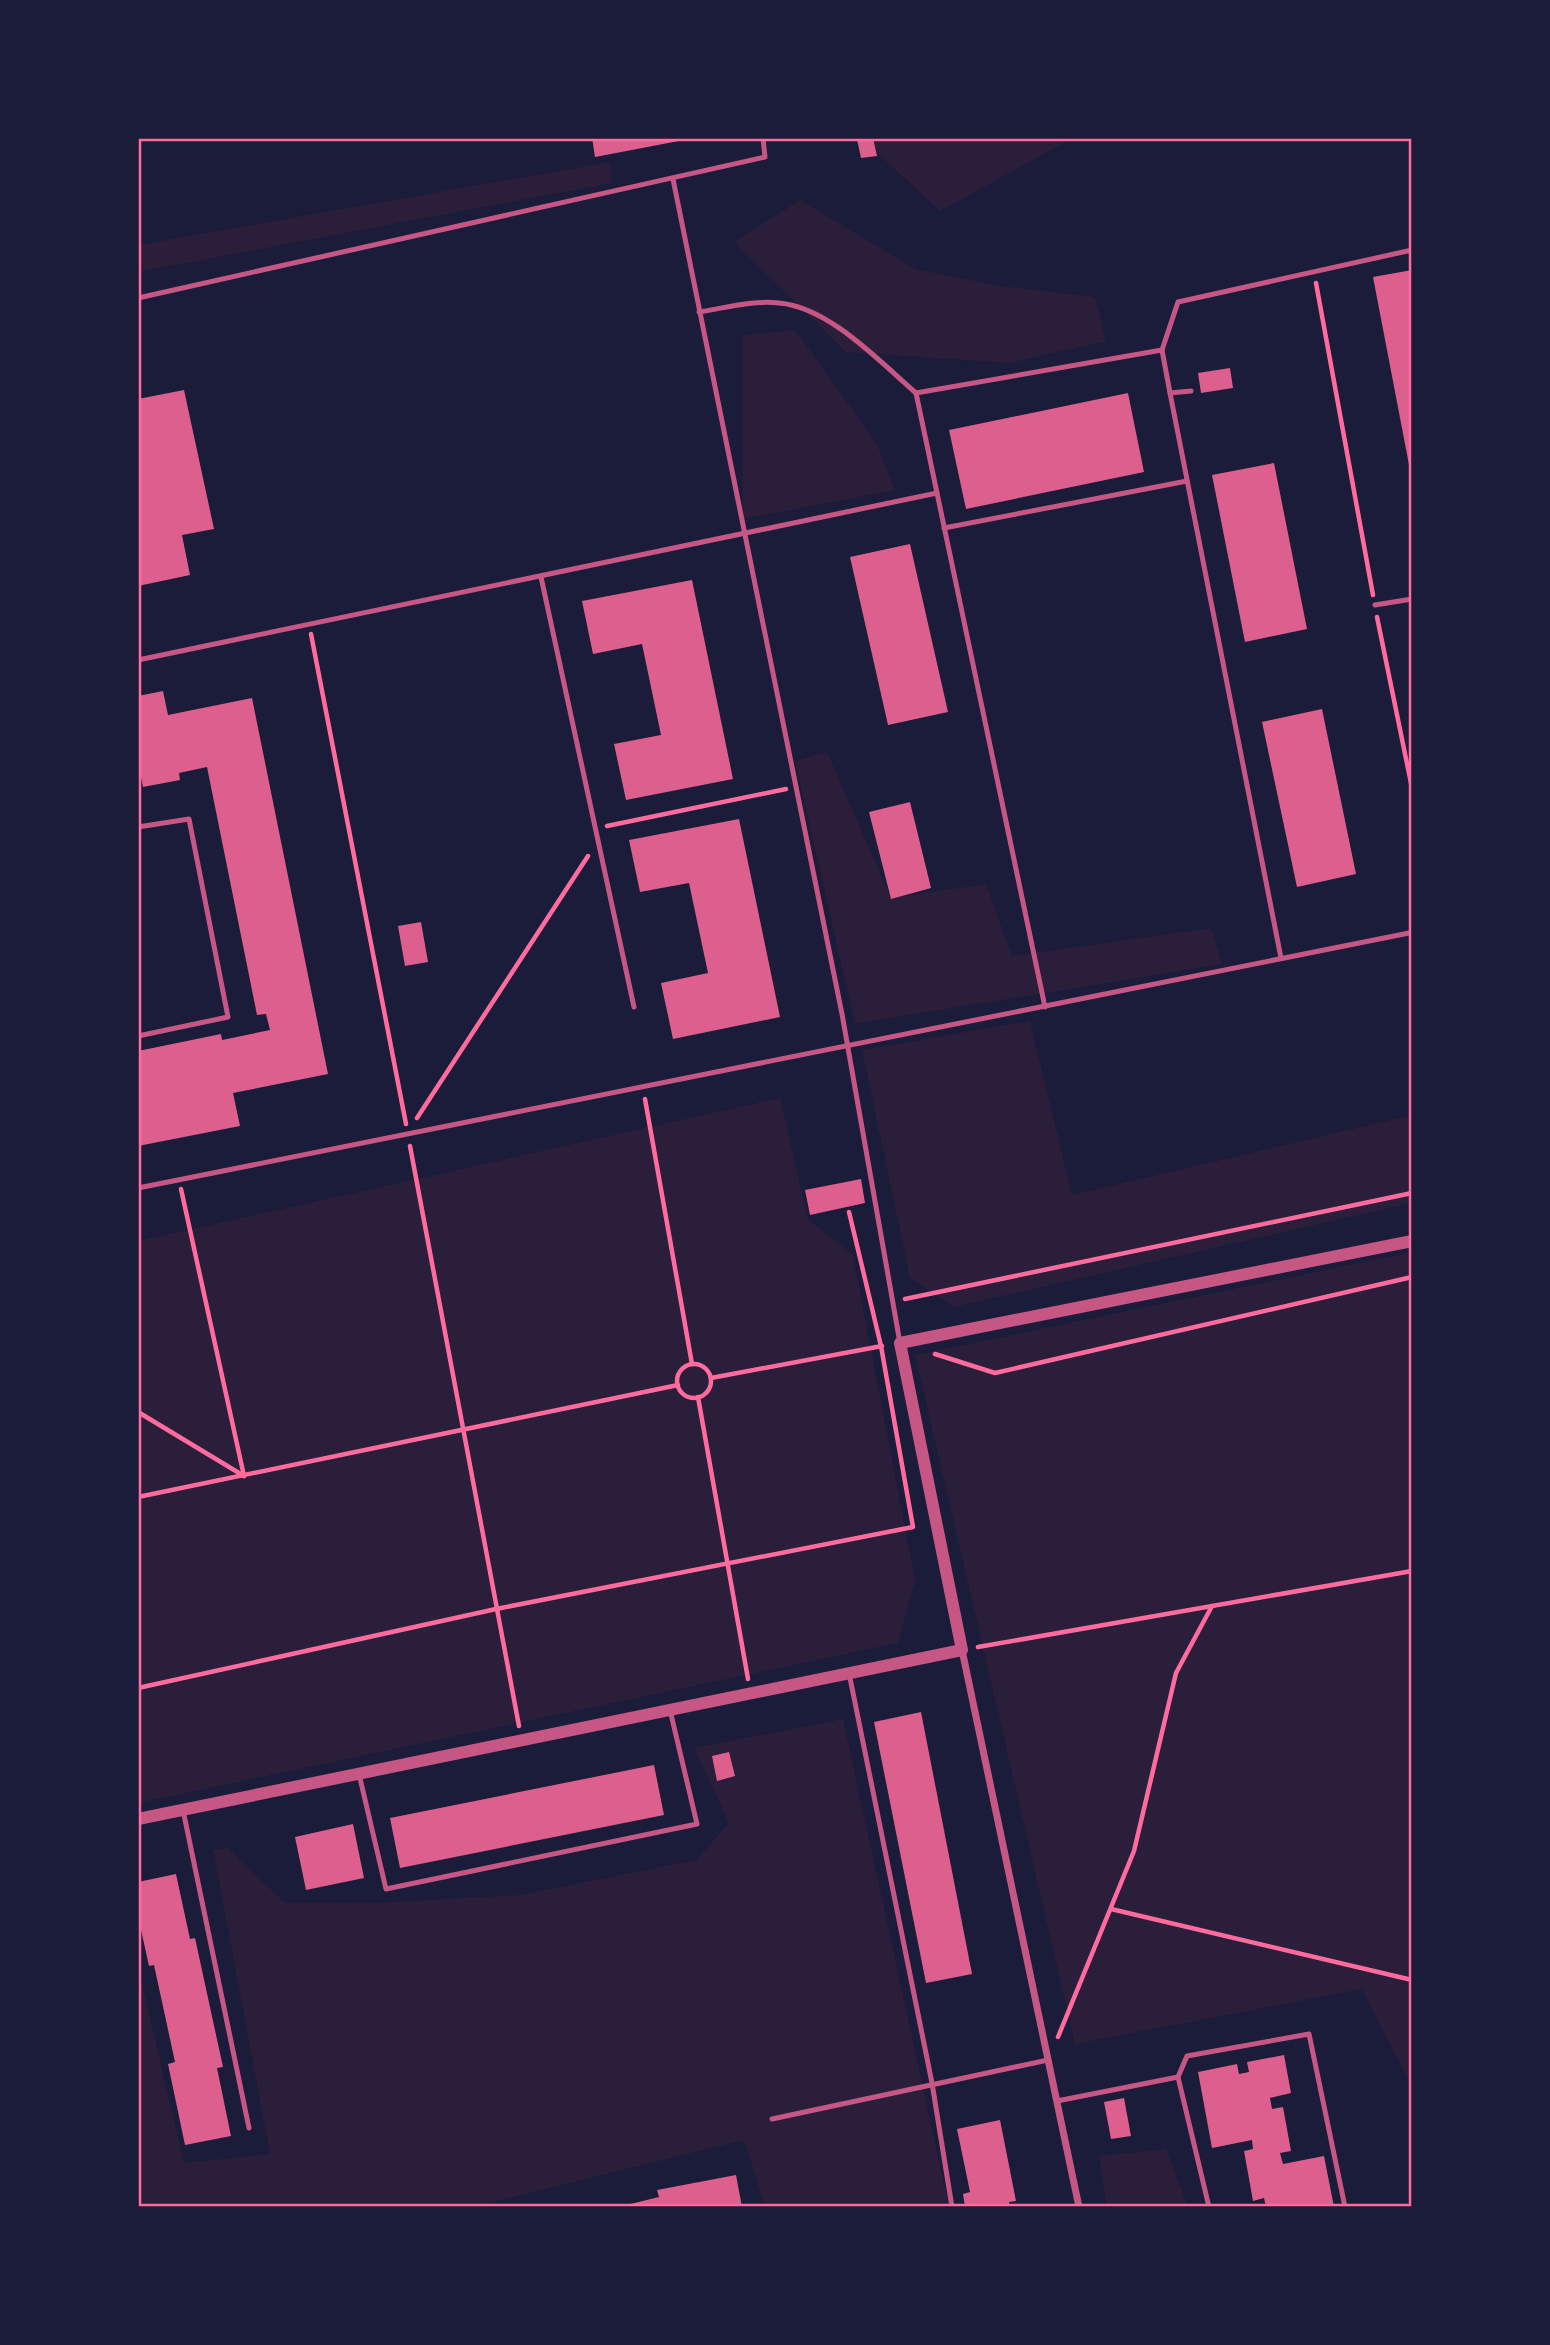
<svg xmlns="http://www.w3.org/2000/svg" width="1550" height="2345" font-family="'Source Sans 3',sans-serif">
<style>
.green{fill:#2a1e3b}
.building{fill:#dd5f8e}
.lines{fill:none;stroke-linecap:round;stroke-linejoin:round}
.path{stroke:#ff6b9d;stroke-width:4.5}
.service{stroke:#c65784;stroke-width:5}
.minor{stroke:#c65784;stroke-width:7}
.tertiary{stroke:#c65784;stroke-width:12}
.neatline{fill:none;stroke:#ff6b9d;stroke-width:2.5}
</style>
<rect width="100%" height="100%" fill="#1b1b3a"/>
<g class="green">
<path d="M861,138h212l-133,73z"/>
<path d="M610,162l1,21 -473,89v-27z"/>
<path d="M800,200l115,69 85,17 95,11 11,44 -97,22 -163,-11 -112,-110z"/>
<path d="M795,330l82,114 18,46 -152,29v-184z"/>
<path d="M827,752l64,146 95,-14 26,72 199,-28 11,36 -367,60 -60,-263z"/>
<path d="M1030,1021l42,174 340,-80v88l-458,104 -44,-29 -48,-228z"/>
<path d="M780,1098l28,121 45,36 62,325 -17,63 -760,160v-562z"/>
<path d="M1412,1252v835l-50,-98 -287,55 -160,-689z"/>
<path d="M843,1719l106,488h-184l-21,-67 -271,67h-335v-241l46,197 86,-9 -57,-304 15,-2 57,55h90l145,-8 176,-35 33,-37 -35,-75z"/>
<path d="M1166,2149l22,58h-81l-8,-51z"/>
</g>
<g class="building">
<path d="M592,138h92v2l-89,17z"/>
<path d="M863,138h10l4,18 -16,2 -4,-19z"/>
<path d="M1412,270v200h-2l-37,-193z"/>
<path d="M1230,368l3,20 -32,5 -3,-20z"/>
<path d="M184,390l30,139 -32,6 8,40 -52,11v-187z"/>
<path d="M1128,393l16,79 -178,37 -17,-79z"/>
<path d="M1274,463l33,166 -62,13 -33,-167z"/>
<path d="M910,544l38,168 -60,13 -38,-168z"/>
<path d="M692,580l41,199 -107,21 -12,-56 47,-9 -19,-91 -49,10 -11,-53z"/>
<path d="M163,691l5,24 84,-17 76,376 -95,19 7,33 -102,20v-95l83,-17 1,6 48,-10 -4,-16 -9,1 -50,-248 -28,6 1,7 -37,7 -5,-25v-66z"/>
<path d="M1322,709l34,165 -59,13 -35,-165z"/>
<path d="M910,802l21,86 -40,11 -22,-87z"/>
<path d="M739,819l41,198 -107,22 -12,-56 47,-10 -19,-90 -49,9 -11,-52z"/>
<path d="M421,922l7,40 -23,4 -7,-40z"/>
<path d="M861,1179l4,24 -55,12 -5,-25z"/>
<path d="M921,1712l51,262 -46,9 -52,-261z"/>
<path d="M729,1752l6,24 -18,5 -5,-25z"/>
<path d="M654,1765l10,50 -264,53 -10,-50z"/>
<path d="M353,1824l11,54 -58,12 -11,-53z"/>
<path d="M176,1874l14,65 5,-1 28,129 -6,1 14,68 -46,9 -17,-81 7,-2 -21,-97 -5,1 -11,-50v-34z"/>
<path d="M1284,2055l7,38 -21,5 2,11 11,-2 8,44 -11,2 3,11 41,-8 10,51h-68l-2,-9 -11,3 -9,-50 9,-2 -1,-9 -40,8 -14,-76 39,-8 2,10 10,-2 -2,-10z"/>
<path d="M1124,2098l7,38 -20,3 -7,-37z"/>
<path d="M1000,2120l16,81 -7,1 1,5h-45l-2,-13 7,-2 -13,-63z"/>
<path d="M736,2175l6,32h-124l41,-10 -2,-7z"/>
</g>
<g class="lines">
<g class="path">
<path d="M1316,283l57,312"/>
<path d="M1377,617l35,171"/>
<path d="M311,634l95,490"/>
<path d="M607,826l179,-37"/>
<path d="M645,1099l47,265"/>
<path d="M417,1118l171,-262"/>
<path d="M410,1146l109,580"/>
<path d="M181,1189l63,287"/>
<path d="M905,1299l507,-106"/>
<path d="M935,1354l60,19 417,-96"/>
<circle cx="694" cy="1381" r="17"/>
<path d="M711,1378l171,-32"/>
<path d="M698,1397l50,282"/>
<path d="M138,1412l106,64"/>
<path d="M138,1497l540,-112"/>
<path d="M978,1647l434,-76"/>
<path d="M138,1688l358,-79 417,-82 -32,-181 -32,-134"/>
<path d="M1111,1909l301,71"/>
<path d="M1058,2037l76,-186 42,-178 36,-67"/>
</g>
<g class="service">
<path d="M673,179l169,835 58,329"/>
<path d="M138,298l627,-141 -2,-19"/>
<path d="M699,312c26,-4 53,-12 80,-9 50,4 101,59 137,90l246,-43 8,43 21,-2"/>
<path d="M1162,350l16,-48 234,-52"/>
<path d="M916,393l129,614"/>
<path d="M1170,393l111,565"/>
<path d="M944,528l243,-47"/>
<path d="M541,577l93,430"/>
<path d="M1375,605l37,-6"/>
<path d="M138,660l799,-167"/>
<path d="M138,827l51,-8 39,198 -90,19"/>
<path d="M138,1188l1271,-255"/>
<path d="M849,1673l83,410 20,124"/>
<path d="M359,1774l27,115 311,-65 -27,-114"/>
<path d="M183,1810l66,318"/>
<path d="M1178,2077l9,-21 122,-22 36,173"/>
<path d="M1057,2101l121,-24 31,130"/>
<path d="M772,2119l276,-59"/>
</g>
<path class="minor" d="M962,1650l117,557"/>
<path class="tertiary" d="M138,1819l824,-169 -62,-307 512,-102"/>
</g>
<rect width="1550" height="2345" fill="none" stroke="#1b1b3a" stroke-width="280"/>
<rect x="140" y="140" width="1270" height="2065" class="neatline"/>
</svg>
